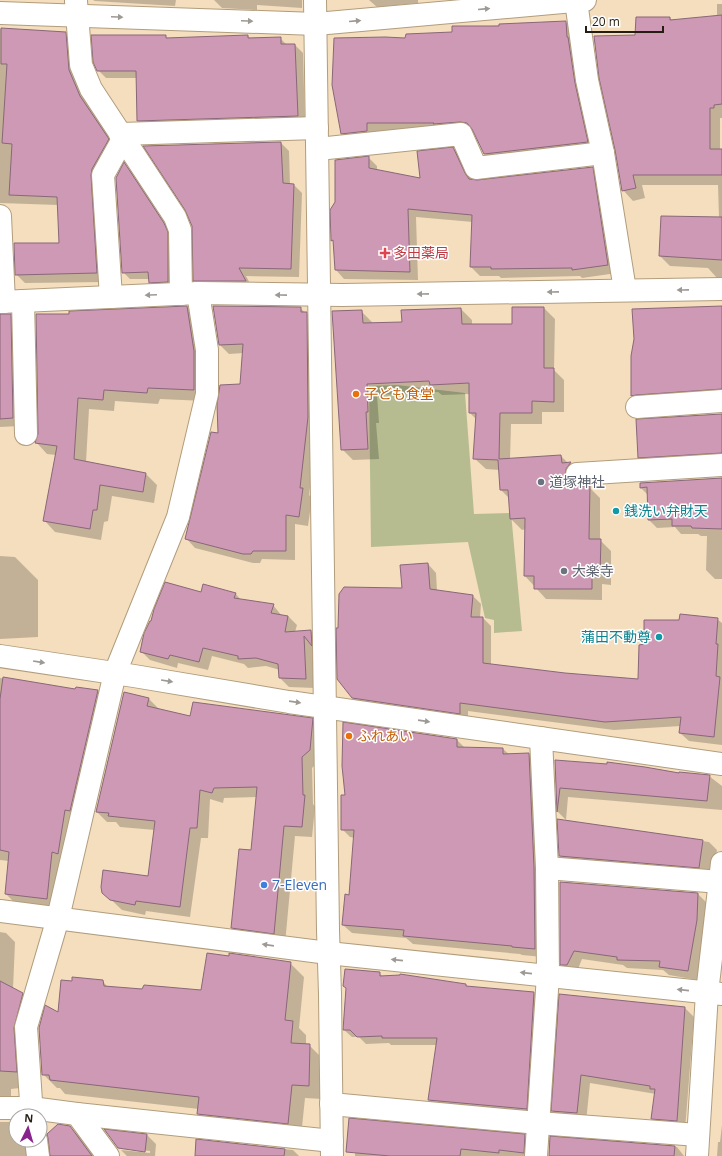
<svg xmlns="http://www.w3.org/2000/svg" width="722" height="1156" font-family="'Open Sans','Noto Sans JP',sans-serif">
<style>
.green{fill:#b6bc90}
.shadow{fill:#0003}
.building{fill:#ce99b5;stroke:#896779}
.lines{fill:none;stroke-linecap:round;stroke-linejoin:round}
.minor-casing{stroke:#b19d7d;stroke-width:24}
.minor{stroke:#fff;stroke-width:22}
.oneway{fill:#9d9994}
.health-dot{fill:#e0444e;stroke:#fff;stroke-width:1.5}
.food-dot{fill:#e8710a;stroke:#fff;stroke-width:1.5}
.worship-dot{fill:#6b7280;stroke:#fff;stroke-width:1.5}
.culture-dot{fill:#0f9aa8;stroke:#fff;stroke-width:1.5}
.shop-dot{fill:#3f7fe0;stroke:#fff;stroke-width:1.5}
.labels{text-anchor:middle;stroke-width:3;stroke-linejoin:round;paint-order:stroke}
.health-label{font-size:14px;fill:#be3a42;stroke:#fff;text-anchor:start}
.food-label{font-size:14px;fill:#c56008;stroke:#fff;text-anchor:start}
.worship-label{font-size:14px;fill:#5b616d;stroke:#fff;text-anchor:start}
.culture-label{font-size:14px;fill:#0d838f;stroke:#fff;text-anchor:start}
.shop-label{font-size:14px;fill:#366cbe;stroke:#fff;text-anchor:start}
</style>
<rect width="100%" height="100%" fill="#f4debd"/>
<path class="green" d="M397,385l68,8 9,121 37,-1 11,118 -28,2v-13l-9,-2 -17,-76 -97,5 -2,-161z"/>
<g class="shadow">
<path d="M93,0h83l-1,6 -80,-5z"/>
<path d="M214,0h88v8l-45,-3v5l-35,-2z"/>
<path d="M369,0h49v3l-41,4z"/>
<path d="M717,4h5v114h-2v32h2v128h-5l-9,-10 -38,-2 -10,-10 59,-38 -1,-33h-76l3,13 -12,3 -10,-11 13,-154 34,-18 3,3 44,-5z"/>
<path d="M565,22l9,9 22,120 -102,12 -9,-9 -10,-23 -5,-1 -119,13 -9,-9 64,-94 47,-7v-5z"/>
<path d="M0,29l65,4 10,9 42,107 -16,29 4,104 -80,1 -9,-9 44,-30 -2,-39 -58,-2z"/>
<path d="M165,36l4,3 79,-3 2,2h30l7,7h8l8,8 2,71 -159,5 -8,-8 -1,-43h-31l-8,-8z"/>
<path d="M281,143l8,8 1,34h4l8,8 -3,84 -53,-1 7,13 -51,-1 -8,-8 -1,-55 -7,-15z"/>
<path d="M453,148l9,9 10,23 5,1 115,-13 9,9 16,96 -35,5 -2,-2 -79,2 -2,-2h-19l-9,-9 2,-45 -57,-5 2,63 -74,-1 -8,-9 -2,-27 -2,-3 36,-83 9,9v5l44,8z"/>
<path d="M124,164l7,7 39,60 5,57 -18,1 -7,-7v-3h-20l-7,-7z"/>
<path d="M187,307l11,11 7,83 -45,-2 -2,5 -43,-3 -1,10 -25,-2 -3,53 60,12 11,11 -3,18 -42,-7 -4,25 -4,1 -3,18 -46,-8 -11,-12 12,-65 -9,-1 -11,-12 34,-127z"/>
<path d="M722,307v90l-82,7 -8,-8v-40z"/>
<path d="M300,308l16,14 1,105 -8,68 3,3 -4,28 -13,-2v36l-33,-1 -2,4h-7l-58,-15 -9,-10 33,-104 22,-49 3,-32 -15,1 -9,-9z"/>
<path d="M544,308l11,11 -1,51 10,10v32h-22v12h-31l-1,36 51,-4 7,7h3l10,11 -5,6 -1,7h14l11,11v42l11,11v34l-9,-1v16l-56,-1 -21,-23 1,-47 -4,1 -11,-11 -1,-20 -9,-9 -1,-20 -14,-1 -12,-11 2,-39 -6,-6v-19l-28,1 -4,-3 -61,3 2,28h-3l3,36 -26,1 -11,-11 19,-138 12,12h30l58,-14 11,11v5h41z"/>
<path d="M10,315l8,8 2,103 -20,1v-111z"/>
<path d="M722,415v46l-74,5 -9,-9z"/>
<path d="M722,478v101h-7l-9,-9 1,-34h-6l-3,-2h-17l-6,-7 -18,1 -8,-8 -1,-25 -7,-7v-4z"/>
<path d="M0,556l15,1 23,23v57l-38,2z"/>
<path d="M428,564l8,9 1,18 36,5 8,8 -1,14h3l8,8v39l73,9 75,7 6,-37 35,-23 37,-2 5,4v122l-33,-4 -9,-8 1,-7 -67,4 -146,-19v11l-106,-16 -9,-8 50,-109z"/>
<path d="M202,593h33l6,7 32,5 9,11h6l9,9 -2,7 16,-1 9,9v13l-8,-7 3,42 -26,-1 -9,-9v-8l-14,-4 -18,2 -4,-4 -32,-8 -4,14 -30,-7 -1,5 -27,-8 -9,-9z"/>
<path d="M0,678l76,12 22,1 12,13 -51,207 -41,-5 -12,-12 3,-33 -9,-1z"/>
<path d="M124,693l25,6 11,11 31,8 121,1 11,10 -3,31 -8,8 1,36 2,3 -3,30 -17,-1 -10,108 -42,-6 -11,-10 20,-77 5,-54 -33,1 -1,5 -13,-4 -2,39h-7l-11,79 -44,-6 -1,4 -23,-5 -19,-18 46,-15 6,-47 -35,-3 -4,-5h-9l-10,-10z"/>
<path d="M457,740l8,8 38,1 7,6 19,-1 8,9 6,194 -21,-2 -2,-1 -107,-10 -7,-6 -54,-5 -9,-8 7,-29 5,-58 -5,-1 -8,-8 4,-33z"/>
<path d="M556,761l123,13 30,2 13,10v24l-154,-13 -2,23 -8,-8z"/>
<path d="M558,820l151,22 8,8 -5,25 -145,-12 -7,-7z"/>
<path d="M561,883l137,11 9,9 -2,26 -8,51 -28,-5 -6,-5 -36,-2 -4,-3 -41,-6 -6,15 -6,-1 -9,-9z"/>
<path d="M0,932l6,1 9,9 -2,47 9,5 9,9 -11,85 -9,1v15l-11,4z"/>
<path d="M290,963l14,14 -5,51 7,7v10h3l14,14 -1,40 -17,-1 -4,39 -89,-9 -13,-14v-5l-134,-15 -5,-6h-3l-14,-14 16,-60 14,-32 29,-1 6,6 35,3 59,1z"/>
<path d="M379,973l4,4 83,8 2,2 66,6 8,8 -8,116 -97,-9 -8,-8 8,-55h-46l-2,-2 -23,1 -7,-7h-7l-8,-7 3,-41 -3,-3z"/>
<path d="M560,995l125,13 9,9 -9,113 -24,-2 -9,-9 4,-25 -66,-11 -4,39 -24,-2 -9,-9z"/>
<path d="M356,1120l168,15 8,8 -1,13h-176z"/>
<path d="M0,1122h16v18h14v16h-30z"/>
<path d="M722,1125v31h-5l1,-14h2z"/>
<path d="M70,1127l9,9 15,20h-43z"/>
<path d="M147,1135l9,9 -1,12h-28l-6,-6 29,3v-2l-30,-3v1l-1,-1z"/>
<path d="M551,1137l126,10 7,9h-134z"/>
<path d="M197,1140l96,10 6,6h-103z"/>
</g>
<g class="building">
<path d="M722,15v89l-8,1v3h-4v41h12v26h-89l3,13 -14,3 -7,-41 -16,-72 -5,-42 41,-1 1,-18h34v3z"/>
<path d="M566,21l1,16h1l7,46 13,59 -104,12 -12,-25 -5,-6 -7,-1 -27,2 1,-1h-67v8l-26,3 -9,-49 2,-47 51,-1 20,1 1,-4 46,-2v-6h47v-2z"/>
<path d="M1,28l65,4 3,38 11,26 29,43 -17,30 -1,6 6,98 -82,2 -1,-32h45l-2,-46 -48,-2 3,-51 -10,-1 5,-79h-6z"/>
<path d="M91,35h75v3l82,-3v3l33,-1v7h14l3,72 -161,5 -1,-50h-39l-4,-9z"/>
<path d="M281,142l2,41 11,1 -3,85 -52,-1 7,13h-53l-1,-55 -7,-16 -42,-64z"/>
<path d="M453,147l12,26 4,6 8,1 116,-13 15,98 -36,5v-2l-81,1v-2h-21l2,-52 -64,-6 2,63 -75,-2 -2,-30 -2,1 -1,-31 5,-8v-42l34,-4v12l51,10 -3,-27z"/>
<path d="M124,162l40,61 4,9v50l-19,1 -1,-11 -26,1 -6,-95z"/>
<path d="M661,216l61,1v43l-63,-4z"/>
<path d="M187,306l7,45v39l-46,-2 -1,5 -43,-3 -1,10 -25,-2 -4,61 72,14 -3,19 -43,-7 -3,25h-4l-3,19 -47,-8 14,-75 -22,-3 3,-9 -2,-120h33v-3z"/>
<path d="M213,306l88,1v5h6l1,105 -8,71h3l-4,29 -13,-2v36h-33l-2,3h-8l-58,-15 26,-107 7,1 -1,-29 3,-19 20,-1 3,-40 -24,1z"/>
<path d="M722,306v83l-86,6 -5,1v-40l3,-17 -2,-30z"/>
<path d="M512,307h32v61h10v34l-22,-1v12h-32l-1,46 62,-4 1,8 9,-1 -5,7 -1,6 2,6 5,4 5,1h13l-1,53h12l-1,35h-8v15h-58v-13h-10l1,-58 -15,1 -2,-29h-8l-2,-30 -25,-1 3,-46h-7v-30l-39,2 -1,-4 -62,3 1,28h-2l2,37 -27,1 -9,-139 30,-1 1,13 39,-1 -1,-12 60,-2 1,16h50z"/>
<path d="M0,314h11l2,104 -13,1z"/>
<path d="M722,414v39l-84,5 -2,-39z"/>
<path d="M722,478v51l-30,-1 -1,-2h-19v-7l-24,1 -1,-33 -7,1v-5z"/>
<path d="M428,563l2,26 43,6 -2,22h12v46l82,10 73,6 1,-34 5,-1v-24h35l1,-6 38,4 -2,26h2l-2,32 4,1 -6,60 -35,-4 2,-16 -76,5 -145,-19v11l-108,-16 -15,-19 -1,-51h2l1,-34 5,-7 58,1 -2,-23z"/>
<path d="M165,582l36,10 2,-8 33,9 -2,5 40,6 -3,9 17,3 -3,16 26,-2 1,16 -8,-10 2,43 -27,-1 -1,-14 -22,-6 -18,1v-3l-35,-8 -4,14 -29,-7 -2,4 -28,-7 4,-19 6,-12h1l3,-12z"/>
<path d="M3,677l72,12 1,-2 22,3 -28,121 -5,-1 -7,44 -6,-2 -5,47 -42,-5 4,-42 -9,-2v-151z"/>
<path d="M124,692l25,6 -2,8 43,10 3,-14 120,16 -3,32 -8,7 1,38h2l-3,32 -18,-1 -10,108 -43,-6 8,-79 12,1 6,-63 -43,1 -2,5 -12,-3 -3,38h-7l-10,79 -44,-6 -1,4 -25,-5 -8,-7 -1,-6 2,-17 45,6 7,-55 -47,-5 1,-3 -13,-1z"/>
<path d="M343,722l114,17v8l46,1v6l26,-1 5,115 1,81 -23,-2v-1l-109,-10 1,-6 -62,-5 3,-31 4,1 5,-65h-13v-35h4l-3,-29z"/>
<path d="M555,760l52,4v-2l38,5 34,6v-1l31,3 -3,26 -147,-13 -3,24z"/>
<path d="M557,819l146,21 -4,28 -140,-12z"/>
<path d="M560,882l138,11 -1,27 -9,51 -29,-4 1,-6 -43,-1v-3l-43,-6 -7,14h-7z"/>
<path d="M207,953l22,3v-3l62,9 -6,58 8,1 -2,22 19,1 -1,42 -17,-1 -4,39 -91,-10 2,-17 -149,-17 -1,-5h-7l-3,-47 6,-23 13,7 3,-32 11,1v-4l31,3 1,6 38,3 2,-4 57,5z"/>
<path d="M345,969l35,3v4l20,-1v-1l66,10v2l68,6 -7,117 -99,-9 9,-62h-55v-2l-25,1 -7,-7h-7l3,-42 -3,-2z"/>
<path d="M0,981l23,12 -9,35 3,44 -17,-1z"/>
<path d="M559,994l126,13 -8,114 -26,-2 4,-30h-5v-3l-69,-11 -4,38 -26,-2z"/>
<path d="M349,1118l176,16 -1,19 -25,-3v3l-38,-4 -1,7h-70l-44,-4z"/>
<path d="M58,1124l12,2 22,30h-42l-2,-18 -1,-4z"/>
<path d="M104,1129l43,5 -2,18 -27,-4z"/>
<path d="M550,1136l125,10 -1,10h-125z"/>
<path d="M196,1139l89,10 -1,7h-89z"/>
</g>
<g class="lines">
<defs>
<g id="minor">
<path d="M315,0l13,930 2,64 2,162"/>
<path d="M76,1l5,64 10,24 84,128 5,13 1,64"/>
<path d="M576,1l11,79 16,73 22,137"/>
<path d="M0,13l316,11 269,-24"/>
<path d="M120,134l197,-6"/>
<path d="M318,149l143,-15 15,34 127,-15"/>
<path d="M0,216l4,86"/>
<path d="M111,297l-8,-122 20,-36"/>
<path d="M23,301l3,133"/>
<path d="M0,302l198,-9 144,2 380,-6"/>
<path d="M637,407l85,-6"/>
<path d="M577,474l145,-9"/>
<path d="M0,656l134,20 155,26 433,62"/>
<path d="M547,868l173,14"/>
<path d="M0,911l328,42 394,41"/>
<path d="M331,1104l207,19 160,12"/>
<path d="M0,1108h31l46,6 31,42"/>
<path d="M77,1114l255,27"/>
<path d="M32,1116l-6,-89 32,-109 57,-245 63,-156 29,-123v-44l-9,-57"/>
<path d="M36,1140l2,16"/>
<path d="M536,1156l12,-181 -1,-107 -6,-130"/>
<path d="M697,1156l10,-163 15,-130"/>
</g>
</defs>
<use href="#minor" class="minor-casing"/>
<use href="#minor" class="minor"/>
</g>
<defs><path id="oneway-solid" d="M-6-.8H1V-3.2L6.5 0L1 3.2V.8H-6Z"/></defs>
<g class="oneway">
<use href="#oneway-solid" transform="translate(484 9) rotate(-5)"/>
<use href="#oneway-solid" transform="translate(117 17) rotate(2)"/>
<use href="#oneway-solid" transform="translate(247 21) rotate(2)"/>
<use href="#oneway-solid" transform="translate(355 21) rotate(-5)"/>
<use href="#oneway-solid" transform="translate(683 290) rotate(179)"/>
<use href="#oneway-solid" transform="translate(553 292) rotate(179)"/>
<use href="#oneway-solid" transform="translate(423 294) rotate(179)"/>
<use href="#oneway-solid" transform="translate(151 295) rotate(177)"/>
<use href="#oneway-solid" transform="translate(281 295) rotate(-179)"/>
<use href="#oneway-solid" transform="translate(39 662) rotate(9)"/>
<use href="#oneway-solid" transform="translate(167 681) rotate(9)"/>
<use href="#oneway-solid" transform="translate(295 702) rotate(8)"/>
<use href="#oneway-solid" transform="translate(424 721) rotate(8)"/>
<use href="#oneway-solid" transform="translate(268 945) rotate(-172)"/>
<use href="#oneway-solid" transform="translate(397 960) rotate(-174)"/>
<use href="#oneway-solid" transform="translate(526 973) rotate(-174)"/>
<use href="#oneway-solid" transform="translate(683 990) rotate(-174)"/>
</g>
<path class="health-dot" d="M383 247h4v4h4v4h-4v4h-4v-4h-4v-4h4z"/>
<g class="food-dot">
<circle cx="356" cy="394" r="4"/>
<circle cx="349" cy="736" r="4"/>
</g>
<g class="worship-dot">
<circle cx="541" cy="482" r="4"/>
<circle cx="564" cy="571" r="4"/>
</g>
<g class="culture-dot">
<circle cx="616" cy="511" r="4"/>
<circle cx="659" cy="637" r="4"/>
</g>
<circle class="shop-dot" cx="264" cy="885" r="4"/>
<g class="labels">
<g class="health-label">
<text x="393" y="258">多田薬局</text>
</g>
<g class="food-label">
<text x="364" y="399">子ども食堂</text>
<text x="357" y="741">ふれあい</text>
</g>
<g class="worship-label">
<text x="549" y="487">道塚神社</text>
<text x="572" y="576">大楽寺</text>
</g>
<g class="culture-label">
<text x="624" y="516">銭洗い弁財天</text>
<text x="651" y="642" text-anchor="end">蒲田不動尊</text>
</g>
<g class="shop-label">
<text x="272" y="890">7-Eleven</text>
</g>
</g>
<g transform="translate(28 1128) rotate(5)"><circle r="19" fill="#ffffff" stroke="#a8a5a0"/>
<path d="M0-3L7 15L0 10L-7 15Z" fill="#89248c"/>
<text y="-6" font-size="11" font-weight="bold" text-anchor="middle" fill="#251d11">N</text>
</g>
<path d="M586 26v6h77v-6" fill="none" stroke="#251d11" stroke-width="2"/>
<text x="592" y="26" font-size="12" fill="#251d11" stroke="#ffffff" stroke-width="3" paint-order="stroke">20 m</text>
</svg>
